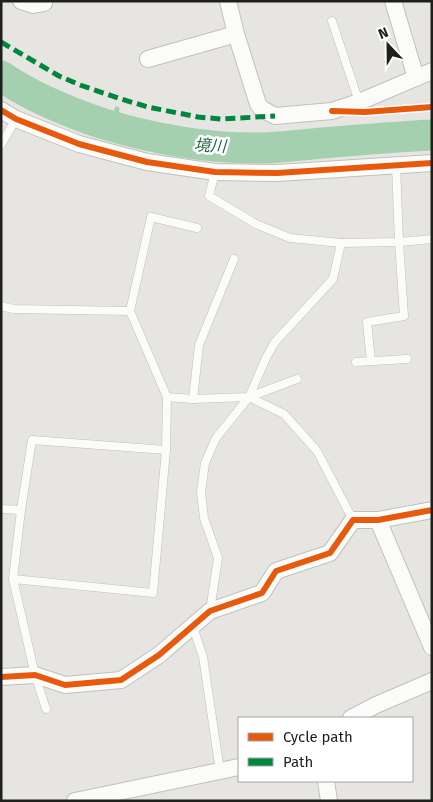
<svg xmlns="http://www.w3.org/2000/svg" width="433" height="802" font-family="'Fira Sans','Noto Sans JP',sans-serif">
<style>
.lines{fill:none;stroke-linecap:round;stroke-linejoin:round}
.stream{stroke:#a4d0b0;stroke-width:5}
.river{stroke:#a4d0b0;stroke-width:31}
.lane-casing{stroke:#c0c0bd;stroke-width:9}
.street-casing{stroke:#c0c0bd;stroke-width:18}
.lane{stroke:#fbfbfa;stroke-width:8}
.street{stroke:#fbfbfa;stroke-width:16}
.quiet{stroke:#00873e;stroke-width:5;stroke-dasharray:10 5;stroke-linecap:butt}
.cycleway-casing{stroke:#fff;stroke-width:9}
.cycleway{stroke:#e8590c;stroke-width:6}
.labels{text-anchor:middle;stroke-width:5;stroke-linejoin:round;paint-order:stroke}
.water-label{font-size:16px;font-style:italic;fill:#22673e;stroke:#fff}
</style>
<rect width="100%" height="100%" fill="#e6e5e1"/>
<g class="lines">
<path class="stream" d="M111,126l6,-17"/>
<path class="river" d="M1,76c32,22 67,36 103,48 53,16 106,25 161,24 19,-1 38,-3 57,-5 36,-3 73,-6 110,-8"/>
<defs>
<g id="lane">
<path d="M332,21l27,81"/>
<path d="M1,145l15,-26"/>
<path d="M215,172l-6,24 47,28 34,14 51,5 58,-1 33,-3"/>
<path d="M1,306l12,3 117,2 37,86 -1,53 -13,143 -140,-14"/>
<path d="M130,311l21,-94 46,11"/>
<path d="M371,361l-4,-39 37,-6 -5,-74 -3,-76"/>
<path d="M356,362l51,-3"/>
<path d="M167,397l26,2 56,-2 17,-39 9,-16 58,-63 8,-36"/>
<path d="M249,397l35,17 33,37 36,69"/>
<path d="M193,399l6,-54 35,-86"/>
<path d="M1,509l20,1"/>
<path d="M210,611l8,-53 -14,-40 -3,-26 4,-29 11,-25 33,-41 48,-18"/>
<path d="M193,627l10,30 17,114"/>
<path d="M46,709l-11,-34 -22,-96 8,-69 11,-70 134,10"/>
</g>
<g id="street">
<path d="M21,1l12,4 11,-2 -1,-2"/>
<path d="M228,1l8,33 22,70 4,5 13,7 57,-5 27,-9 73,-31"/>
<path d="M393,1l23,77"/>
<path d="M148,59l88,-25"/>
<path d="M1,110l15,9 63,25 68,18 68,10 62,1 155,-10"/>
<path d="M378,520l54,127"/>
<path d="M1,677l34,-2 30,10 56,-5 38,-25 51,-44 52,-18 14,-22 54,-18 23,-33h25l54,-10"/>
<path d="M351,718l25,-13 56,-24"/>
<path d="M326,781l3,20"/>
<path d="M75,801l164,-34"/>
</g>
</defs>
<use href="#lane" class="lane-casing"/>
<use href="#street" class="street-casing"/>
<use href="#lane" class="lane"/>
<use href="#street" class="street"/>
<path class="quiet" d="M1,42l58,34 21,9 41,14 27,8 50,10 23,2 54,-3"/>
<defs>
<g id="cycleway">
<path d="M1,110l15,9 63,25 68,18 68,10 62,1 155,-10"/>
<path d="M332,111l33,1 67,-5"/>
<path d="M1,677l34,-2 30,10 56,-5 38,-25 51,-44 52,-18 14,-22 54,-18 23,-33h25l54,-10"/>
</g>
</defs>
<use href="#cycleway" class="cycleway-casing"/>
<use href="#cycleway" class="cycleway"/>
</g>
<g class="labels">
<g class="water-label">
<text transform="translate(210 145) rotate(3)" y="6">境川</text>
</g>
</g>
<rect width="433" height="802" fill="none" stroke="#1f1f1d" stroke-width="5"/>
<rect x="238" y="717" width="175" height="65" fill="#ffffff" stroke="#a5a5a5"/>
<rect x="248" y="733" width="25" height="8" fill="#e8590c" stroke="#a5a5a5"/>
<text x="283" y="742" font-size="15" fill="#1f1f1d">Cycle path</text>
<rect x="248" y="758" width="25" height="8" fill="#00873e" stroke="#a5a5a5"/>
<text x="283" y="767" font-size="15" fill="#1f1f1d">Path</text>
<g transform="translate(388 45) rotate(338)" stroke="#ffffff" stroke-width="4" paint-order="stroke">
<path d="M0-4L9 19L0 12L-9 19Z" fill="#1f1f1d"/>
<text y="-8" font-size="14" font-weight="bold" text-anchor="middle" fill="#1f1f1d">N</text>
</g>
</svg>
